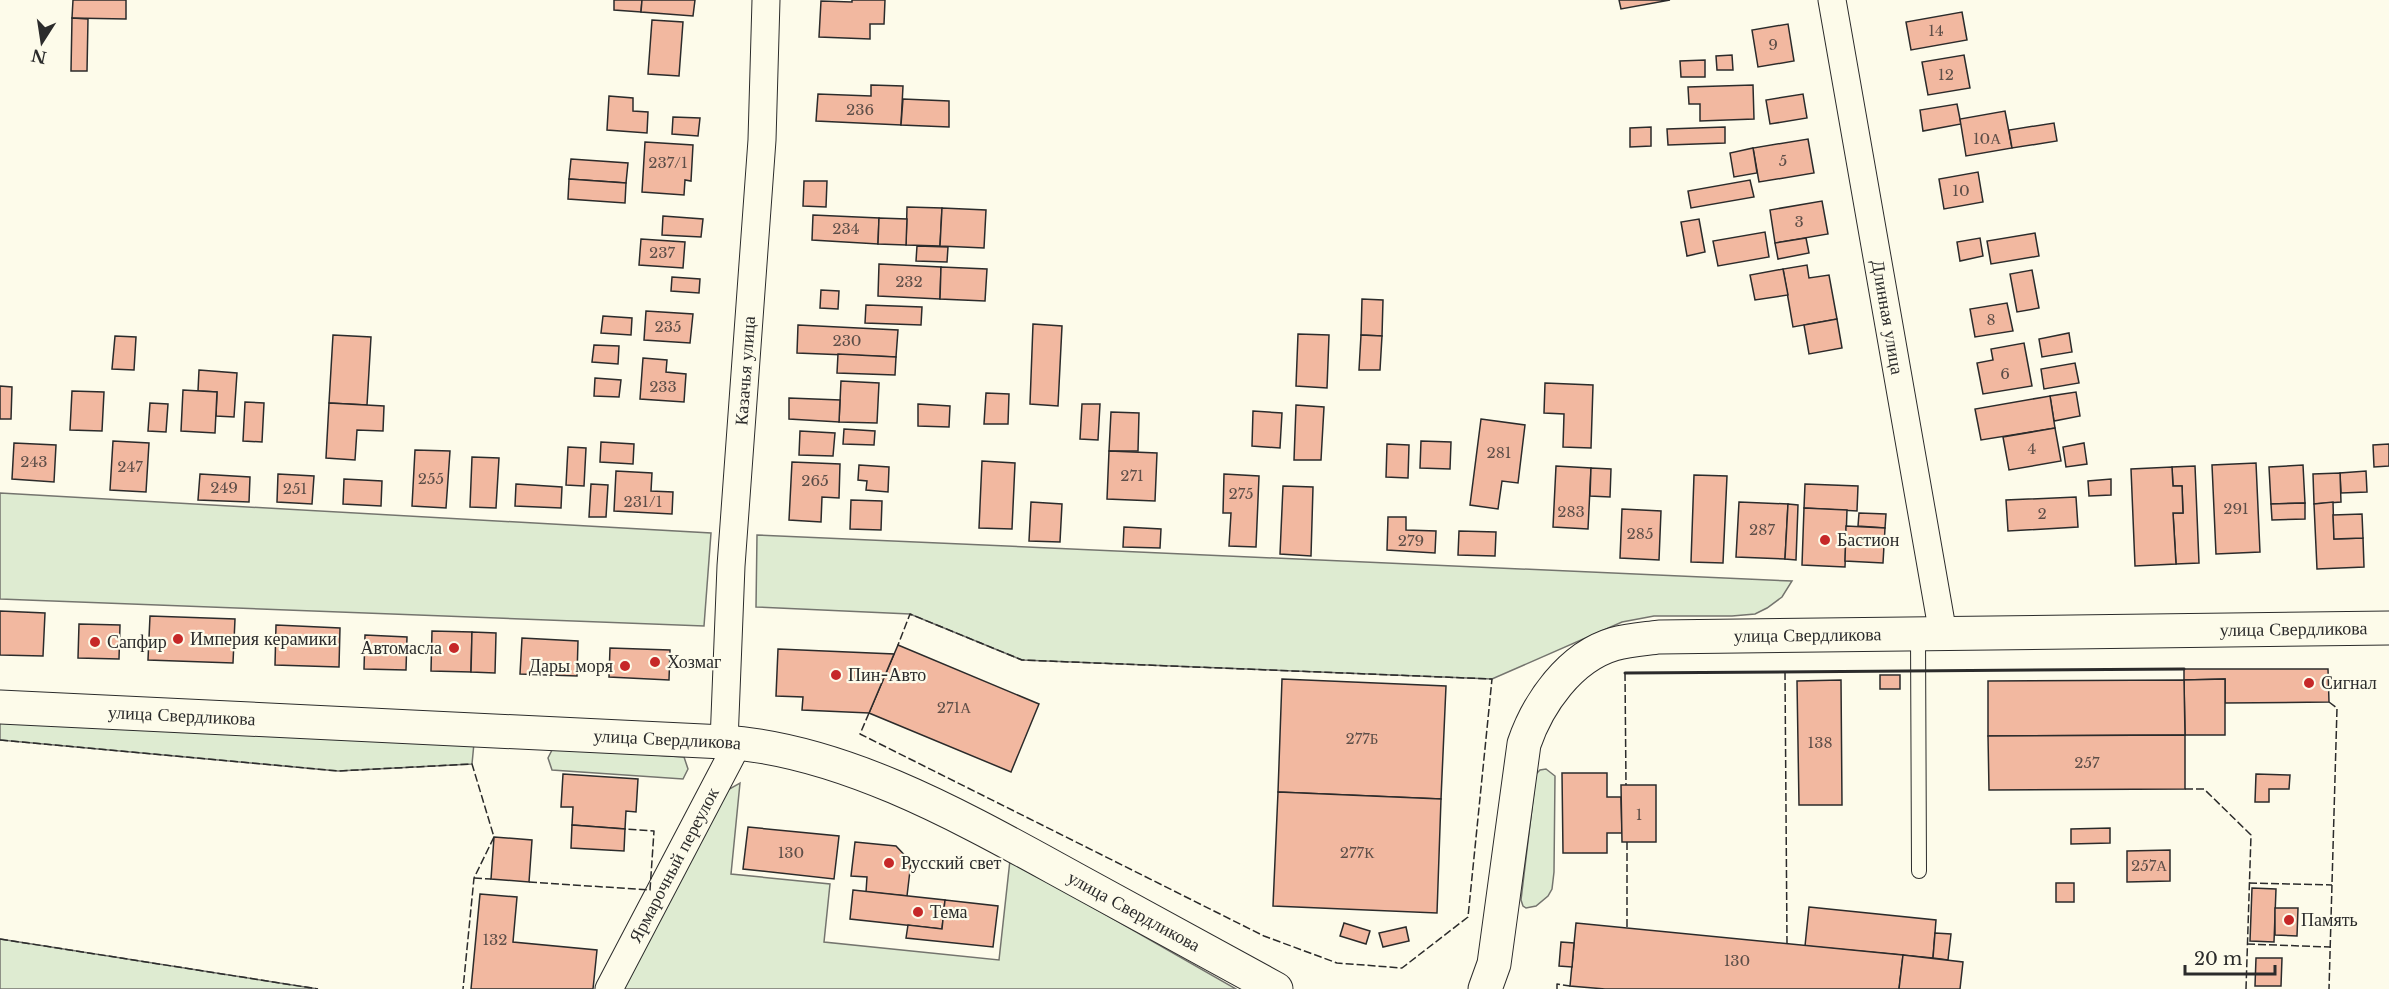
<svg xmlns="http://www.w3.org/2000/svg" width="2389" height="989" font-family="'Libre Baskerville',serif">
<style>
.green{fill:#deebd1;stroke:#74746e;stroke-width:1.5}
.building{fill:#f2b8a0;stroke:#2b2b2b;stroke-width:1.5}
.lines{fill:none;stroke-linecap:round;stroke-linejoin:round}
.service-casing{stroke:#2b2b2b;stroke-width:16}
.minor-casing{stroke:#2b2b2b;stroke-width:29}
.tertiary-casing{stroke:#2b2b2b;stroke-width:35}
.service{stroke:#fdfbea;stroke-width:14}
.minor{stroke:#fdfbea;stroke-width:27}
.tertiary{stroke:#fdfbea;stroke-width:33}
.fence{stroke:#2b2b2b;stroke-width:1.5;stroke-dasharray:8 3;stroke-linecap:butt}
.wall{stroke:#2b2b2b;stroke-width:3}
.poi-dot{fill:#c62828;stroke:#fdfbea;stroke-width:2}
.labels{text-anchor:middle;stroke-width:4.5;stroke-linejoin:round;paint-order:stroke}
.number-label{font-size:15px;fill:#5d4e48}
.street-label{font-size:18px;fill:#2b2b2b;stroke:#fdfbea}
.poi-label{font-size:18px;fill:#2b2b2b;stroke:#fdfbea;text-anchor:start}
</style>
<rect width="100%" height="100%" fill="#fdfbea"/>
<g class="green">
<path d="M0,493l711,40 -7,93 -704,-27z"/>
<path d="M757,535l1035,46 -10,16 -15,11 -12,6 -23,2h-78l-32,6 -130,57 -470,-19 -112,-46 -154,-7z"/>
<path d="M0,719l474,24 -2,21 -134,7 -338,-31z"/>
<path d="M553,748l131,9 4,12 -5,10 -131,-9 -4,-12z"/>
<path d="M1546,769l9,7 -1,96 -2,17 -4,7 -12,10 -10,2 -3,-2 -2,-6 15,-126 4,-4z"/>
<path d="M740,783l-9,91 99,10 -6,58 175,18 11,-100 226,129h-612l100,-197z"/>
<path d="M0,939l318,50h-318z"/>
</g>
<g class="building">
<path d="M73,0h53v19l-54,-1z"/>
<path d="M614,0h28l-1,12 -27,-2z"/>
<path d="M642,0h53l-2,16 -52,-4z"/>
<path d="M852,0h33l-1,24h-14v15l-51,-2 2,-36 31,1z"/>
<path d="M1619,0h51l-49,9z"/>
<path d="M1962,12l5,28 -56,10 -5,-28z"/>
<path d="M72,18l16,1 -1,52h-16z"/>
<path d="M652,20l31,2 -4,54 -31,-2z"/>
<path d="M1788,24l6,37 -36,6 -6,-37z"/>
<path d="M1732,55l1,15h-16l-1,-14z"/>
<path d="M1964,55l6,33 -42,7 -6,-33z"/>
<path d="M1705,60v17h-24l-1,-16z"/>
<path d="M871,85l32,1 -2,39 -85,-4 2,-27 53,2z"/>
<path d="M1753,85l1,34 -54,2v-17h-11l-1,-17z"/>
<path d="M1803,94l4,24 -37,6 -4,-24z"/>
<path d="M609,96l24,2v13l15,1 -1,21 -40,-3z"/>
<path d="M903,99l46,2v26l-48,-2z"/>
<path d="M1957,104l4,20 -38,7 -3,-21z"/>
<path d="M2005,111l7,37 -46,8 -6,-37z"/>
<path d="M673,117l27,1 -2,18 -26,-2z"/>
<path d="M2054,123l3,18 -45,7 -3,-18z"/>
<path d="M1651,127v19l-21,1v-19z"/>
<path d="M1725,127v16l-57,2 -1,-16z"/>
<path d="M1808,139l6,34 -55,9 -6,-34z"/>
<path d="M645,142l48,3 -2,36 -6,-1 -1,15 -42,-3z"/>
<path d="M1753,148l4,25 -23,4 -4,-24z"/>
<path d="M571,159l57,4 -2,20 -57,-4z"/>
<path d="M1978,172l5,30 -39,7 -5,-30z"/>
<path d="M569,179l57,4 -1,20 -57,-4z"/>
<path d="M1750,180l4,17 -63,11 -3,-17z"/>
<path d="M804,181h23l-1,26 -23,-1z"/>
<path d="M1822,201l6,33 -53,9 -5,-33z"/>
<path d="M907,207l35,1 -2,38 -34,-1z"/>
<path d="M942,208l44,2 -2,38 -44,-2z"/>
<path d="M813,215l66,3 -1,26 -66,-4z"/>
<path d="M663,216l40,3 -2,18 -39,-2z"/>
<path d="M879,218l28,1 -1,26 -28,-1z"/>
<path d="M1699,219l6,33 -18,4 -6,-34z"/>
<path d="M1765,232l4,25 -51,9 -5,-25z"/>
<path d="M2035,233l4,23 -48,8 -4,-23z"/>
<path d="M1806,238l3,15 -31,6 -3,-16z"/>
<path d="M1980,238l3,18 -23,5 -3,-19z"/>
<path d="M641,239l44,3 -2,26 -44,-3z"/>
<path d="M917,246l31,1 -1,15 -31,-1z"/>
<path d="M879,264l62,3 -1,32 -62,-3z"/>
<path d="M1807,265l2,13 20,-3 8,44 -44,8 -10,-58z"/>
<path d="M941,267l46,2 -2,32 -45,-2z"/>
<path d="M1783,269l5,26 -33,5 -5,-25z"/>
<path d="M2032,270l7,38 -22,4 -7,-38z"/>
<path d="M672,277l28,2 -1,14 -28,-2z"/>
<path d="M821,290l18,1 -1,18 -18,-1z"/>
<path d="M1362,299l21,1 -1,36 -21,-1z"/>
<path d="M2007,303l6,28 -38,6 -5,-28z"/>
<path d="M866,305l56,2 -1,18 -56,-2z"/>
<path d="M646,311l47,3 -3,29 -46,-3z"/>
<path d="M603,316l29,2 -1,17 -30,-2z"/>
<path d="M1837,319l5,29 -33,6 -5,-29z"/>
<path d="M1033,324l29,2 -4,80 -28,-2z"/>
<path d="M798,325l100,5 -2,27 -99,-4z"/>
<path d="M2069,333l3,19 -30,5 -3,-18z"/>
<path d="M1298,334l31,1 -2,53 -31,-2z"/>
<path d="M333,335l38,2 -4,68 -38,-2z"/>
<path d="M1361,335l21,1 -2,34h-21z"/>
<path d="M115,336l21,1 -2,33 -22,-1z"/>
<path d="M2024,343l8,43 -49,8 -6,-31 16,-3 -2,-11z"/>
<path d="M594,345l25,1 -1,18 -26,-2z"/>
<path d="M838,354l58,3 -1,18 -58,-2z"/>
<path d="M643,358l24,2 -1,12 20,2 -2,28 -44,-3z"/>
<path d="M2075,363l4,20 -35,6 -3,-20z"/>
<path d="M199,370l38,3 -3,44 -18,-1 1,-24 -19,-1z"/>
<path d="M595,378l26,2 -2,17 -25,-1z"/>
<path d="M841,381l38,2 -2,40 -38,-1z"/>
<path d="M1545,383l48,2 -2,63 -28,-1 1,-33 -20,-1z"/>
<path d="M0,386l12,1 -1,32h-11z"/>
<path d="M183,390l34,2 -2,41 -34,-2z"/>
<path d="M72,391l32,1 -2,39 -32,-1z"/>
<path d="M2076,392l4,24 -26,5 -4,-25z"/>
<path d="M986,393l23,1 -1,30h-24z"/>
<path d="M2050,396l5,32 -74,12 -6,-31z"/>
<path d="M789,398l51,2 -1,22 -50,-3z"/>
<path d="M245,402l19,1 -2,39 -19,-1z"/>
<path d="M150,403l18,1 -2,28 -18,-1z"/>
<path d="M329,403l55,3 -1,25 -26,-1 -2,30 -29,-2z"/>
<path d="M918,404l32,2 -1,21 -31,-1z"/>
<path d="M1082,404h18l-2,36 -18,-1z"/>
<path d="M1296,405l28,2 -3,53h-27z"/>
<path d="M1253,411l29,2 -2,35 -28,-2z"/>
<path d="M1111,412l28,1 -1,38h-29z"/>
<path d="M1481,419l44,6 -7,58 -16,-2 -4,28 -28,-4z"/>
<path d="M2055,428l6,33 -52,9 -6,-33z"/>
<path d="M844,429l31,2 -1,14 -31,-1z"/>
<path d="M800,431l35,2 -2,23 -34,-1z"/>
<path d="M113,441l36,2 -3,49 -36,-2z"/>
<path d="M1421,441l30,1 -1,27 -30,-1z"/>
<path d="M601,442l33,2 -1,20 -33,-2z"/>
<path d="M14,443l42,2 -2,37 -42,-3z"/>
<path d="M2084,443l3,21 -21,3 -3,-20z"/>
<path d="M1387,444l22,1 -1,33 -22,-1z"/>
<path d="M2389,444v22l-15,1 -1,-22z"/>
<path d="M568,447l18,1 -2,38 -18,-1z"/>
<path d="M415,450l35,1 -4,57 -34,-2z"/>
<path d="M1109,451l48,2 -2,48 -48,-2z"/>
<path d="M472,457l27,1 -3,50 -26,-1z"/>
<path d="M982,461l33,2 -3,66 -33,-1z"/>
<path d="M792,462l48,2 -1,34 -17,-1 -1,25 -32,-2z"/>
<path d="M2256,463l4,89 -44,2 -4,-89z"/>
<path d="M859,465l30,2 -1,25 -22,-2 1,-9 -9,-1z"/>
<path d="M2303,465l2,38 -34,1 -2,-37z"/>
<path d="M1556,466l35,2 -3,61 -35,-2z"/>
<path d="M2195,466l4,97 -23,1 -3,-51h10l-1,-27h-9l-1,-19z"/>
<path d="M2172,467l1,19h9l1,27h-10l3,51 -41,2 -4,-97z"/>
<path d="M1591,468l20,1 -1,28 -20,-1z"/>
<path d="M616,471l36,2 -1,18 22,1 -1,22 -58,-3z"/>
<path d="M2366,471l1,21 -26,1 -1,-20z"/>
<path d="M2340,473l1,29 -27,2 -1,-30z"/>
<path d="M200,474l50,3 -1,25 -51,-2z"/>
<path d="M278,474l36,2 -2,28 -35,-2z"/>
<path d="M1224,474l35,2 -3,71 -27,-1 2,-33h-8z"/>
<path d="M1694,475l33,1 -4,87 -32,-1z"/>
<path d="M344,479l38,2 -1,25 -38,-2z"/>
<path d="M2111,479v16l-22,1 -1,-15z"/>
<path d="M516,484l46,3 -1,21 -46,-2z"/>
<path d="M591,484l17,1 -2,32h-17z"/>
<path d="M1805,484l53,2 -1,25 -53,-3z"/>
<path d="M1283,486l30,1 -2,69 -31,-2z"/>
<path d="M2076,497l2,30 -70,4 -2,-31z"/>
<path d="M851,500l31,1 -1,29 -31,-1z"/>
<path d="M1031,502l31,2 -2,38 -31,-1z"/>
<path d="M1739,502l49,2 -3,55 -49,-2z"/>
<path d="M2333,502l1,37 29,-1 1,29 -47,2 -3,-65z"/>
<path d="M2305,503v16l-33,1 -1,-16z"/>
<path d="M1788,504l10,1 -2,55 -11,-1z"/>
<path d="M1804,508l43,2 -2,57 -43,-2z"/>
<path d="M1622,509l39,2 -2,49 -39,-2z"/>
<path d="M1859,513l27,1 -1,14 -27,-2z"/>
<path d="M2362,514l1,24 -29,1 -1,-24z"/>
<path d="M1388,517h18v13l30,1 -1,22 -48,-3z"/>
<path d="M1846,526l39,2 -2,35 -38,-2z"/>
<path d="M1124,527l37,2 -1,19 -37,-1z"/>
<path d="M1459,531l37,1 -1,24 -37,-1z"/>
<path d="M0,611l45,2 -2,43 -43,-1z"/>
<path d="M150,616l85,3 -2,44 -85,-3z"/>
<path d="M79,624l41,1 -1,34 -41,-1z"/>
<path d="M276,625l64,3 -1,39 -64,-2z"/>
<path d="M432,631l40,1 -1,40 -40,-1z"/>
<path d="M472,632l24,1 -1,40 -24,-1z"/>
<path d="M365,635l42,2 -1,33 -42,-1z"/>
<path d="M522,638l56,3 -1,35 -57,-2z"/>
<path d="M898,645l141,59 -28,68 -142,-59z"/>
<path d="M610,648l60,2 -1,30 -60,-3z"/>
<path d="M778,649l116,5 -25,59 -67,-3 1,-13 -27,-1z"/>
<path d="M2184,669h144l1,33 -104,1v-24l-41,1z"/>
<rect x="1880" y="675" width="20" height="14"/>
<path d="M1282,679l164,7 -5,113 -163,-7z"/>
<path d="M2225,679v56h-40l-1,-55z"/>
<path d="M1841,680l1,125h-43l-2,-124z"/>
<path d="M2184,680l1,55 -197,1v-55z"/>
<path d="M2185,735v54l-196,1 -1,-54z"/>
<path d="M1562,773h45v24h14l1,36h-15v20h-44z"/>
<path d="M563,774l75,5 -2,33 -10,-1 -1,18 -53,-4 1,-18h-12z"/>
<path d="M2256,774l34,1 -1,14h-20v13h-14z"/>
<path d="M1621,785h35v57h-34z"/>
<path d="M1278,792l163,7 -4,114 -164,-7z"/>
<path d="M572,825l53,4 -1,22 -53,-3z"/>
<path d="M748,827l91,9 -5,43 -91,-10z"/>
<path d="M2110,828v15l-39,1v-15z"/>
<path d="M494,837l38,3 -3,42 -38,-3z"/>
<path d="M855,842l41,4 15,16 -4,34 -41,-4 1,-15 -16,-1z"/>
<path d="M2170,850v31l-43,1v-31z"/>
<rect x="2056" y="883" width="18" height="19"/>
<path d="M2252,888l24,1 -2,53 -24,-1z"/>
<path d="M853,890l92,10 -3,29 -92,-10z"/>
<path d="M480,894l37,3 -4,45 84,8 -4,39h-122z"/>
<path d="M945,900l53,6 -5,41 -87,-9 2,-13 34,4z"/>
<path d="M1809,907l127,13 -3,38 -128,-12z"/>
<path d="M2275,908h23l-1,28 -22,-1z"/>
<path d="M1344,923l26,8 -4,13 -26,-8z"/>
<path d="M1576,923l327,32 -4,34h-294l-35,-3z"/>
<path d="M1406,927l3,14 -26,6 -4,-14z"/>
<path d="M1935,933l16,1 -3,26 -15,-2z"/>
<path d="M1561,942l13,1 -2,24 -13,-1z"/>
<path d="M1903,955l60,7 -3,27h-61z"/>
<path d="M2256,958h26l-1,28h-26z"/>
</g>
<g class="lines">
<defs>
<path id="service" d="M1918,634l1,237"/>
<g id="minor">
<path id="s1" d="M1832,0l111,634"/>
<path id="s2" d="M724,742l7,-176 31,-426 4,-140"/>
<path id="s3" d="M609,989l129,-246"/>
</g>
<g id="tertiary">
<path id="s4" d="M0,707l724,35c122,8 243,78 349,136 67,37 135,74 203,111"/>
<path id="s5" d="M1485,989l9,-25 30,-220c14,-41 46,-87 90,-100 14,-4 30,-5 45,-7l730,-9"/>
</g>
</defs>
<use href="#service" class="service-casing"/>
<use href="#minor" class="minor-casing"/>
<use href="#tertiary" class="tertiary-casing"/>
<use href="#service" class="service"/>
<use href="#minor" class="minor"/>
<use href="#tertiary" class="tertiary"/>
<g class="fence">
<path d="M1785,672l2,272"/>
<path d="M1625,673l1,112"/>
<path d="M2329,702l8,6 -8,281"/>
<path d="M869,713l-9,21 404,202 73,27 65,5 66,-51 24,-238 -470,-19 -112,-46 -12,31"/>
<path d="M0,740l338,31 134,-7 22,73 -20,41 -11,111"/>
<path d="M2185,789h19l47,46 -5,154"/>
<path d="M1627,842v86"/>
<path d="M474,878l17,1"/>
<path d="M529,882l121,8 4,-59 -29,-2"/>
<path d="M2249,883l83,2"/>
<path d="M0,939l318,50"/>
<path d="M2247,944l83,3"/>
<path d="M1557,989v-5l13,2"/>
</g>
<path class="wall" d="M1625,673l559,-4"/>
</g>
<g class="poi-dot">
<circle cx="1825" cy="540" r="6"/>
<circle cx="178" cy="639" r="6"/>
<circle cx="95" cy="642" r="6"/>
<circle cx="454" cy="648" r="6"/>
<circle cx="655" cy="662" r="6"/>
<circle cx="625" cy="666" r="6"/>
<circle cx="836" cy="675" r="6"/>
<circle cx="2309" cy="683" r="6"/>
<circle cx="889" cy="863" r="6"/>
<circle cx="918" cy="912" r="6"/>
<circle cx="2289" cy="920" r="6"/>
</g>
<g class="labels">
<g class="number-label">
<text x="1936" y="36">14</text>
<text x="1773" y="50">9</text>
<text x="1946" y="80">12</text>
<text x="860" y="115">236</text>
<text x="1987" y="144">10А</text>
<text x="1783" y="166">5</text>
<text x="668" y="168">237/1</text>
<text x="1961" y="196">10</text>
<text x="1799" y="227">3</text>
<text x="846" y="234">234</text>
<text x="662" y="258">237</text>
<text x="909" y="287">232</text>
<text x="1991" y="325">8</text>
<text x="668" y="332">235</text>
<text x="847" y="346">230</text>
<text x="2005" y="379">6</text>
<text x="663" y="392">233</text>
<text x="2032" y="454">4</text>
<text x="1499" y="458">281</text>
<text x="34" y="467">243</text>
<text x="130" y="472">247</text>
<text x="1132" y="481">271</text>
<text x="431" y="484">255</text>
<text x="815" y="486">265</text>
<text x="224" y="493">249</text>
<text x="295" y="494">251</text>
<text x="1241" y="499">275</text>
<text x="643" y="507">231/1</text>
<text x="2236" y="514">291</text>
<text x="1571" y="517">283</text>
<text x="2042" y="519">2</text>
<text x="1762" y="535">287</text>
<text x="1640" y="539">285</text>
<text x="1411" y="546">279</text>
<text x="954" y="713">271А</text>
<text x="1362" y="744">277Б</text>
<text x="1820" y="748">138</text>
<text x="2087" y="768">257</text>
<text x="1639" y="820">1</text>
<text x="791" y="858">130</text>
<text x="1357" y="858">277К</text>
<text x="2149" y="871">257А</text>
<text x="495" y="945">132</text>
<text x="1737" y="966">130</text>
</g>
<g class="street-label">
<text dy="6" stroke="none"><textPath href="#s1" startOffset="322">Длинная улица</textPath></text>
<text dy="6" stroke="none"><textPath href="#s2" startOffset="372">Казачья улица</textPath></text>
<text dy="6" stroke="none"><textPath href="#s5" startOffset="1068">улица Свердликова</textPath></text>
<text dy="6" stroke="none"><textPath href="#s5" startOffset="582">улица Свердликова</textPath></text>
<text dy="6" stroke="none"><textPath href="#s4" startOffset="182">улица Свердликова</textPath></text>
<text dy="6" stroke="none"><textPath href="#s4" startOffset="668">улица Свердликова</textPath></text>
<text dy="6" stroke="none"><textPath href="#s3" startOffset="140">Ярмарочный переулок</textPath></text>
<text dy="6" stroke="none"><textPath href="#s4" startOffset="1172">улица Свердликова</textPath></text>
</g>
<g class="poi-label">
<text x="1837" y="546">Бастион</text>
<text x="190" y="645">Империя керамики</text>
<text x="107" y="648">Сапфир</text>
<text x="442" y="654" text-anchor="end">Автомасла</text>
<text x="667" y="668">Хозмаг</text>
<text x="613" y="672" text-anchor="end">Дары моря</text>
<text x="848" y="681">Пин-Авто</text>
<text x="2321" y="689">Сигнал</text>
<text x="901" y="869">Русский свет</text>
<text x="930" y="918">Тема</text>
<text x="2301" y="926">Память</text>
</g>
</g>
<g transform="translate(42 42) rotate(192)" stroke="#fdfbea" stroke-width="4.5" paint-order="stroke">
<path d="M0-4.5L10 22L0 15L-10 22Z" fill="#2b2b2b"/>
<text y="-9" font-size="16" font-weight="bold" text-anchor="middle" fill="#2b2b2b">N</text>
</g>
<path d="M2185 965v9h90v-9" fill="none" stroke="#2b2b2b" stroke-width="3"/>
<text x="2194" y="965" font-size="18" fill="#2b2b2b" stroke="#fdfbea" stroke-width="4.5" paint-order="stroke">20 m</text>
</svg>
